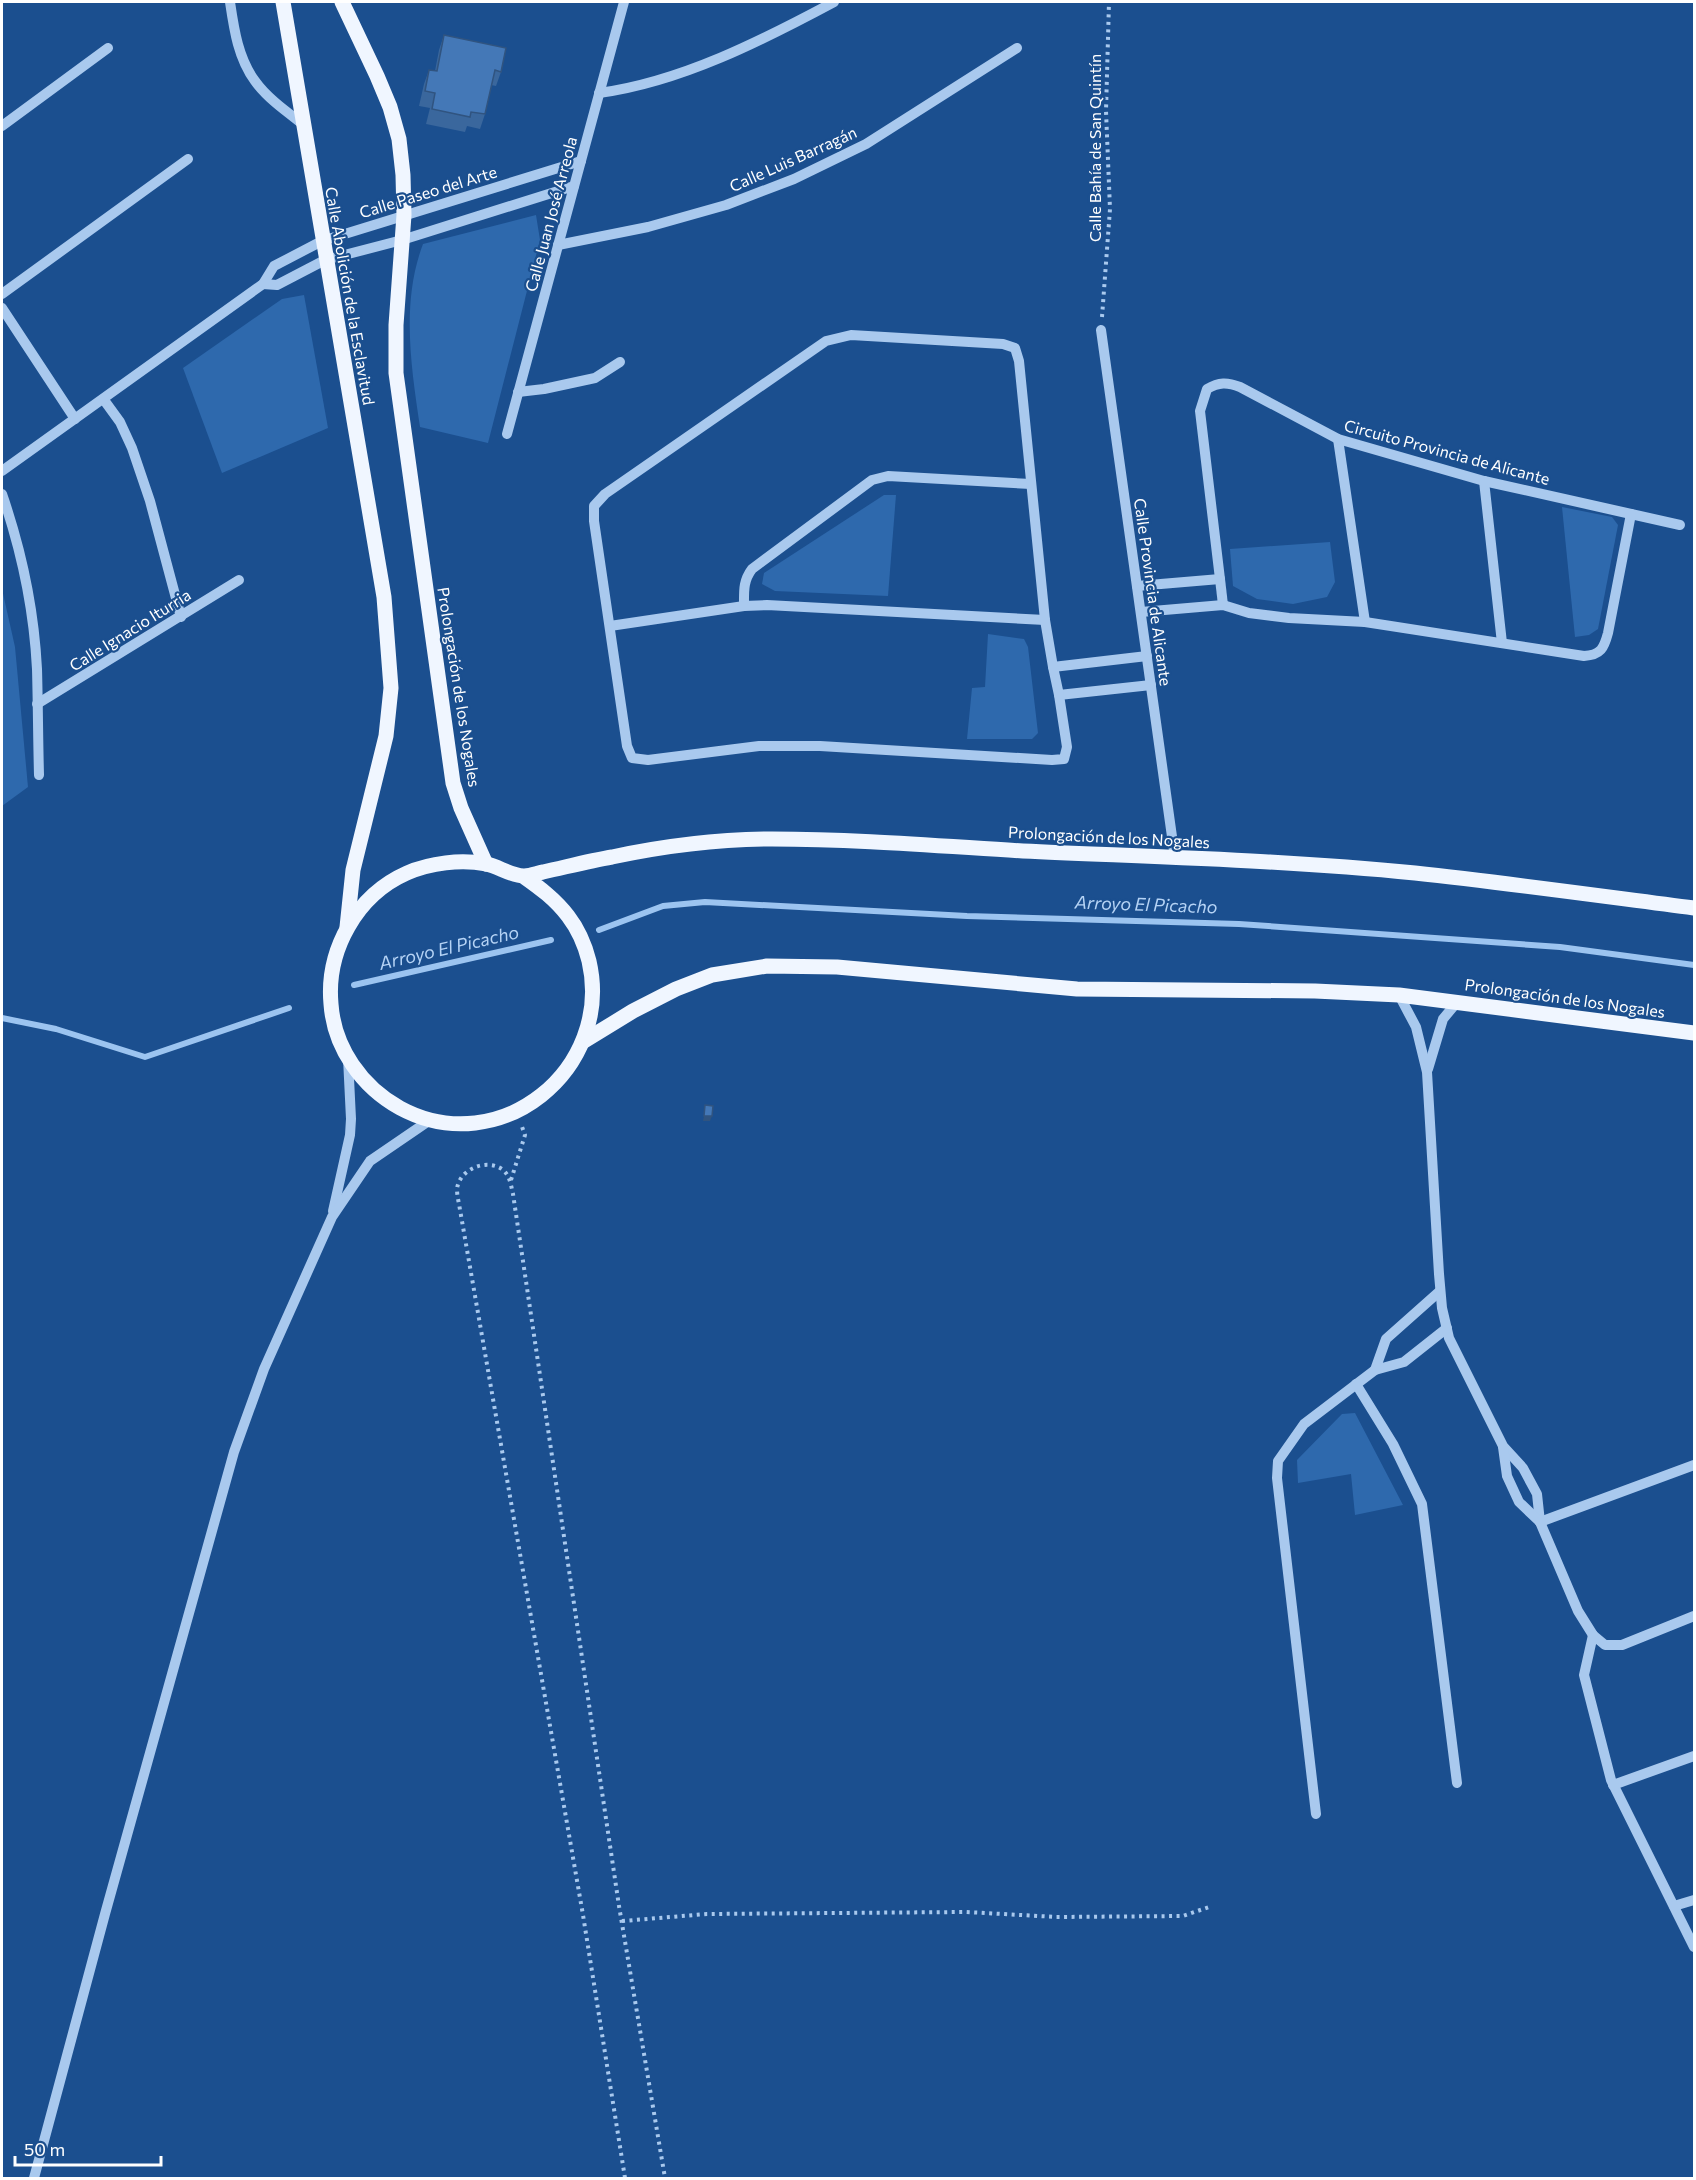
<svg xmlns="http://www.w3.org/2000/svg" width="1696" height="2180" font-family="Commissioner,sans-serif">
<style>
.green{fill:#2e69ad}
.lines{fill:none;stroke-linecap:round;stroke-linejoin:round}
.stream{stroke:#9cc4f0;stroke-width:6}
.path{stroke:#a9c9ee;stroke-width:4;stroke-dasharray:3 4.5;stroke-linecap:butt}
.minor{stroke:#a9c9ee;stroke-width:10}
.major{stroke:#f0f6ff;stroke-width:15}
.wall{fill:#3a679d}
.shaded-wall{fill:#305480}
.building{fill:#4478b7;stroke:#305480;stroke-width:1.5}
.labels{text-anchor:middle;stroke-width:4.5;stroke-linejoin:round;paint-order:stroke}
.street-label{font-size:16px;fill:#fff;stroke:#1b4f8f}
.water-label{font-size:18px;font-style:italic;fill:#b5d3f5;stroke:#1b4f8f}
</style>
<rect width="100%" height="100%" fill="#1b4f8f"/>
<g class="green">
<path d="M536,215l4,25 -52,203 -68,-16c-9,-60 -19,-125 3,-183z"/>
<path d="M304,295l24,133 -106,45 -39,-105 99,-69z"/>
<path d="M884,495h12l-8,101 -113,-5 -13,-7 2,-11z"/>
<path d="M1562,507l50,10 6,8 -20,104 -9,6 -14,2z"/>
<path d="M1330,542l5,40 -8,15 -34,7 -36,-5 -24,-13 -3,-37z"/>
<path d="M2,589l13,58 13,140 -26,19z"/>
<path d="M988,634l36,5 4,8 10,86 -6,6h-65l5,-51 13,-1z"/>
<path d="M1355,1413l48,92 -48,10 -4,-41 -53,9 -1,-23 45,-46z"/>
</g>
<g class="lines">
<g class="stream">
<path d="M599,930l64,-24 42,-4 262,14 272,8 321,23 134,18"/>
<path d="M354,985l197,-45"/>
<path d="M2,1018l54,11 89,28 144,-49"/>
</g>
<g class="path">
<path d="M1102,317l8,-108 -4,-98 3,-109"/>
<path d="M511,1180l14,-45 -4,-11"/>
<path d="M622,1921l85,-7 128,-1 131,-1 90,5 127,-1 26,-9"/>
<path d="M625,2178l-42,-263 -124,-711c-1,-5 -2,-10 -2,-15 2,-19 28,-31 45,-20 8,6 9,17 11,25l106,712 46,272"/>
</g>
<g class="minor">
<path d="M230,2c4,27 8,56 25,79 12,17 32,31 49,44"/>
<path d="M599,93c82,-11 164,-53 235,-91"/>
<path d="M2,126l106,-78"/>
<path d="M558,245l90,-18 78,-22 68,-26 72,-35 151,-96"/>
<path d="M263,284l14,1 48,-25 77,-20 172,-54"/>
<path d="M2,294l186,-135"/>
<path d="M2,308l73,111"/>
<path d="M1101,330l74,528"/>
<path d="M518,392l26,-3 51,-11 25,-16"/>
<path d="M104,400l16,22 12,26 18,53 31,116"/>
<path d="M507,434l117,-432"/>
<path d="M1338,439l27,183"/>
<path d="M2,471l261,-187 11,-18 48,-25 259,-80"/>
<path d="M1484,481l18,162"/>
<path d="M2,494c19,55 32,116 35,175 1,35 1,71 2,106"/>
<path d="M1631,514l49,11"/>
<path d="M1220,579l3,26"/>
<path d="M1137,586l83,-7 -20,-168 7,-22c12,-7 20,-7 33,-2l98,52 146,42 147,33 -23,119c-4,15 -7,22 -24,23l-219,-34 -76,-4 -40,-5 -26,-8 -82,7"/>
<path d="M744,606c0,-15 -1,-25 8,-37l120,-89 16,-4 143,8"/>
<path d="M610,626l134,-20 23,-1 278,15"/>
<path d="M1147,656l-94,11 -8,-47 -26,-259 -4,-13 -12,-4 -152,-9 -25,6 -221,153 -11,12v15l33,225 5,12 16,2 111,-14h61l232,14 12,-1 3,-12 -8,-52 92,-10"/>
<path d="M1053,667l6,28"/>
<path d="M37,704l202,-124"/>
<path d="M1399,995l17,32 11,45 12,202 3,34 7,30 54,108 20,22 14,26 3,28 38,89 15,24 12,10h17l72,-29"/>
<path d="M1428,1069l15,-50 15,-18"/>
<path d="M333,1211l17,-76 1,-16 -3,-61"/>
<path d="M1375,1370l11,-31 54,-48"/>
<path d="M1356,1384l37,60 29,60 35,279"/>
<path d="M1503,1447l4,29 12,26 21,20"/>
<path d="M1540,1522l154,-57"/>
<path d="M1593,1635l-9,40 27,105 83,167"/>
<path d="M1613,1785l81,-29"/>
<path d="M1316,1814l-39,-336 1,-17 26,-37 71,-54 29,-8 43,-34"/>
<path d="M1674,1906l20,-6"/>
<path d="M34,2178l71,-264 129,-462 30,-83 68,-152 38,-56 60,-41"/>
</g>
<g class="major">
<path d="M283,2l101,595 7,91 -5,48 -33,134 -6,57"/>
<path d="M342,2l35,74 13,31 9,32 4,36 1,40 -8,110v48l57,410 8,25 25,56"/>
<path d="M523,876c17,12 32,23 45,40 10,13 17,29 21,45 25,108 -89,201 -189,147 -38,-21 -66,-60 -69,-104 -5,-54 26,-109 76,-131 23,-10 54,-14 79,-9 12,2 25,12 38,12 7,0 13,-3 19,-4 23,-5 46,-11 69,-15 52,-11 107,-18 160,-18 84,0 168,7 251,12 131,6 262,9 392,22 93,10 186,23 279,35"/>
<path d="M584,1041l49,-30 43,-22 36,-14 55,-9 70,1 240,22 238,2 84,4 295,38"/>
</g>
</g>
<path class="wall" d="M444,35l57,37 -5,14 -5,-1 -6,29 -5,15 -13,-3 -2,6 -39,-8 4,-16 -11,-2 5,-22 5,-14 6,1 4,-21z"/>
<path class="shaded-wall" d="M704,1116h8l-2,5h-7z"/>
<g class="building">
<path d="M444,35l62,13 -5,24 -6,-2 -10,44 -14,-2 -1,5 -38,-8 3,-16 -10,-2 4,-21 8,1z"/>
<path d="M705,1105l8,1 -1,10h-8z"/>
</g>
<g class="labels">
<g class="street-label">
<text transform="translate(1095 148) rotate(-90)" y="6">Calle Bahía de San Quintín</text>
<text transform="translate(793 159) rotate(-24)" y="6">Calle Luis Barragán</text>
<text transform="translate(428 192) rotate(-17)" y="6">Calle Paseo del Arte</text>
<text transform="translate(551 214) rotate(-75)" y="6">Calle Juan José Arreola</text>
<text transform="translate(350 296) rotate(80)" y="6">Calle Abolición de la Esclavitud</text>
<text transform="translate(1447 452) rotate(15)" y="6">Circuito Provincia de Alicante</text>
<text transform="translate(1153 592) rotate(82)" y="6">Calle Provincia de Alicante</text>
<text transform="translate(130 630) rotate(-32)" y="6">Calle Ignacio Iturria</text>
<text transform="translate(459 687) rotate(81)" y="6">Prolongación de los Nogales</text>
<text transform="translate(1109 837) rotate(3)" y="6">Prolongación de los Nogales</text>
<text transform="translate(1565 998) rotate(8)" y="6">Prolongación de los Nogales</text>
</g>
<g class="water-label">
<text transform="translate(1146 905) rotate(2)" y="6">Arroyo El Picacho</text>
<text transform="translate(449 948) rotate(-13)" y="6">Arroyo El Picacho</text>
</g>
</g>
<rect width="1696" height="2180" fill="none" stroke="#ffffff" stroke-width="6"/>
<path d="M15 2156v9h146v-9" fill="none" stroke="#ffffff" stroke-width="3"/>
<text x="24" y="2156" font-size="18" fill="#ffffff" stroke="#1b4f8f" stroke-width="4.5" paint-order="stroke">50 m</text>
</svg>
